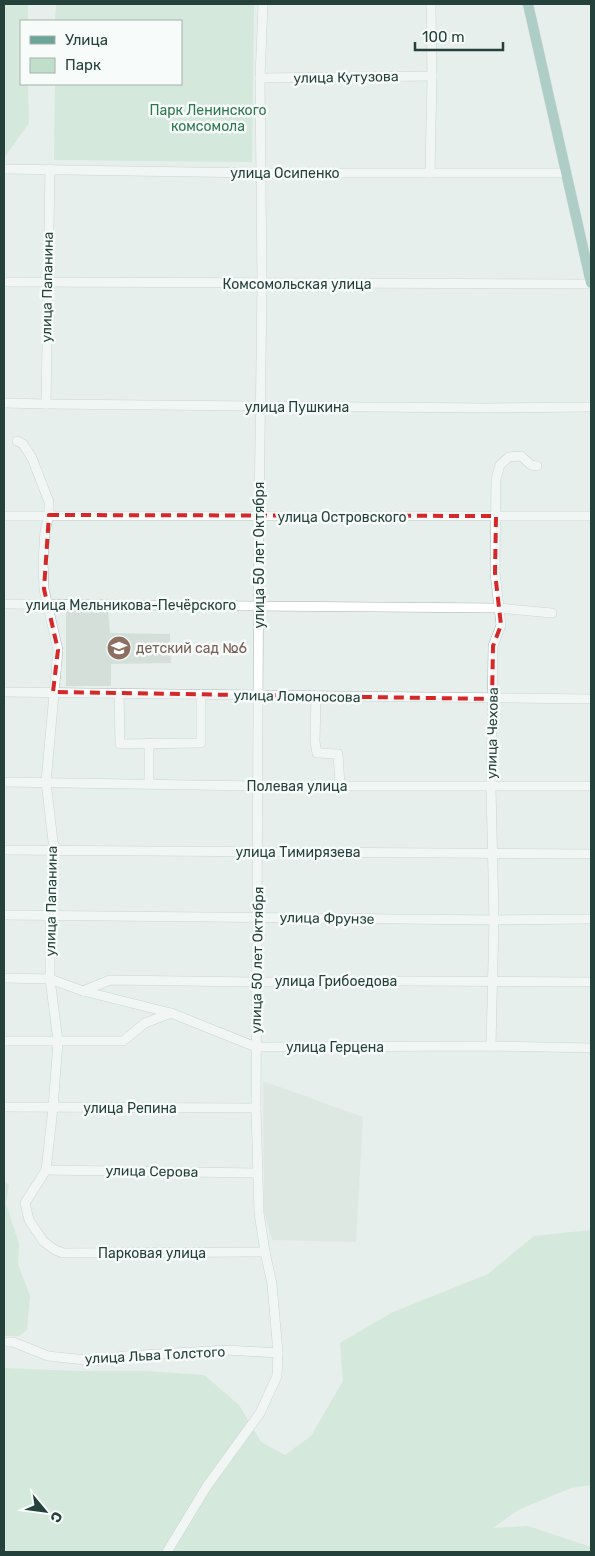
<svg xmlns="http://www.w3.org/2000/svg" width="595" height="1556" font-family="Rubik,sans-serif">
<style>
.built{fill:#d4dfda}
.green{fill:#bfdfca}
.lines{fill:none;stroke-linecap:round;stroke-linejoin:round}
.minor-casing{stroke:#a8b7b3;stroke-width:10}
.major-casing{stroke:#c2cac8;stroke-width:11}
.minor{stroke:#fff;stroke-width:9}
.major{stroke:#6ba499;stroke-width:10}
.marked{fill:none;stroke:#d62828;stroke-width:4;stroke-dasharray:10 6;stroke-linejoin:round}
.labels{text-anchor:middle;stroke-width:5;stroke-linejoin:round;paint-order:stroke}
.street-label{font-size:14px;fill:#24413b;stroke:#f7fbf9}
.park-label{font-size:14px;fill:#2e784f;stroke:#f7fbf9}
.education-label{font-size:14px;fill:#785e54;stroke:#f7fbf9;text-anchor:start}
</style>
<rect width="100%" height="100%" fill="#e6efeb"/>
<g class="built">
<path d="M66,609h42l2,24 60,1 1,29 -60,1v22h-45z"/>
<path d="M263,1081l100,36 -7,125 -84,-2 -8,-29z"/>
</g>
<g class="green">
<path d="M4,4h24v17h-7v63h7l1,39 -25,35z"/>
<path d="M56,4h198l-2,158 -198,-2 1,-76h126v-63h-126z"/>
<path d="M4,1182l5,3 -3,19 13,40 -1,20 12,32 -3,34 -8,6h-15z"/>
<path d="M591,1230v255l-20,3 -53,22 -25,18 35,-2 63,21v5h-587v-184l72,3h70l58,4 35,30 22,37 24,13 26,-19 32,-55 -3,-38 51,-30 97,-39 46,-38z"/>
</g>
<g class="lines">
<defs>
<g id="minor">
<path d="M260,78l172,-2"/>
<path d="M4,169l257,4h306"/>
<path d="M430,173l2,-97 -1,-72"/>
<path d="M4,282l587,2"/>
<path d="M4,403l42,1 441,4 104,-1"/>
<path d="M46,404l4,-235"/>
<path d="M17,441l6,3 9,14 17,44v13l-4,16 -2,30 1,28 14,61 -12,132 8,68 -4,65v64l8,62 -5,67 -7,62 -21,33 4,17 14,21 12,9 8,3 202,-1"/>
<path d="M4,516h587"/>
<path d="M4,604l494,4 54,5"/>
<path d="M4,692l587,7"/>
<path d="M119,693l1,51 81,-1v-49"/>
<path d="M316,696l-1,46 2,11 21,1 2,32"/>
<path d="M149,743v41"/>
<path d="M4,782l254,4h333"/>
<path d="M4,850l587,4"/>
<path d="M4,915l490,5 97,-1"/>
<path d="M4,978l46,1 33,12 88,22"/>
<path d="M83,991l27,-11 147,2 148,-1 186,1"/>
<path d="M4,1041h119l22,-18 26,-10 85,34 235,-1 100,2"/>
<path d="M491,1046l3,-126 -3,-133 2,-141 8,-21 -6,-52 1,-94 4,-14 9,-8 12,-1 10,9 6,1"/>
<path d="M4,1107l252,1"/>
<path d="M46,1170l212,3"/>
<path d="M4,1342h9l35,14 47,5 30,-5 102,-6 51,3"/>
<path d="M167,1552l40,-66 53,-73 17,-37 1,-23 -6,-69 -7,-32 -6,-39 -3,-105 3,-591 3,-233 -2,-206 3,-74"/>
</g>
<path id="major" d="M528,4l63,279"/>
</defs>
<use href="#minor" class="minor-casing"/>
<use href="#major" class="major-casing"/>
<use href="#minor" class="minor"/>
<use href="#major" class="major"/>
</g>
<path d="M0 0H595V1556H0ZM49,515l447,1 -1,57 6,52 -8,21 -1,53 -439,-7 5,-42 -14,-61z" fill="#e6efeb" fill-opacity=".55" fill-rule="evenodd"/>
<path class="marked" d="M49,515l447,1 -1,57 6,52 -8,21 -1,53 -439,-7 5,-42 -14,-61z"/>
<defs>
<symbol id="school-disc" viewBox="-11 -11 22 22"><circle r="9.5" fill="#8d6e63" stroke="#f7fbf9"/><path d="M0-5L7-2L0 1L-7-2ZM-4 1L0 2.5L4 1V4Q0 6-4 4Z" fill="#fff"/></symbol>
</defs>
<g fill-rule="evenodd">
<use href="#school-disc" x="105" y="634" width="28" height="28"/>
</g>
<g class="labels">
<g class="street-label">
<text transform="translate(346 77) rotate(-1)" y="5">улица Кутузова</text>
<text x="285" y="178">улица Осипенко</text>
<text x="297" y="289">Комсомольская улица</text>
<text transform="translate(47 287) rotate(-89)" y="5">улица Папанина</text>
<text x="297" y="412">улица Пушкина</text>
<text x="342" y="522">улица Островского</text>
<text transform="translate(259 555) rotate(-90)" y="5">улица 50 лет Октября</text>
<text x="131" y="610">улица Мельникова-Печёрского</text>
<text transform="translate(297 696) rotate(1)" y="5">улица Ломоносова</text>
<text transform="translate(492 733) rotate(-89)" y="5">улица Чехова</text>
<text x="297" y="791">Полевая улица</text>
<text x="298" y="857">улица Тимирязева</text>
<text transform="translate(51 901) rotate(-89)" y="5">улица Папанина</text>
<text transform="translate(327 918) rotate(1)" y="5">улица Фрунзе</text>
<text transform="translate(257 960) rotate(-89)" y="5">улица 50 лет Октября</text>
<text x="336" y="986">улица Грибоедова</text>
<text x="335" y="1052">улица Герцена</text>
<text x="130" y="1113">улица Репина</text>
<text transform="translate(152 1171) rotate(1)" y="5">улица Серова</text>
<text x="152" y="1258">Парковая улица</text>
<text transform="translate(155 1355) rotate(-3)" y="5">улица Льва Толстого</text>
</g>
<g class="park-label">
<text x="208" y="115">Парк Ленинского<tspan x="208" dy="16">комсомола</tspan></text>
</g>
<g class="education-label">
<text x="136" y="653">детский сад №6</text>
</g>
</g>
<rect width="595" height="1556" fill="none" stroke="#24413b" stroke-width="10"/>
<rect x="20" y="20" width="162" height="65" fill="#f7fbf9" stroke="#a3b1ad"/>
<rect x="30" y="36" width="25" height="8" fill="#6ba499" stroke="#a3b1ad"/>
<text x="65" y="45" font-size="15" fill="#24413b">Улица</text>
<rect x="30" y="58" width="25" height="15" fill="#bfdfca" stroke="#a3b1ad"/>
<text x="65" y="70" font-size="15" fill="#24413b">Парк</text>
<g transform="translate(45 1511) rotate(119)" stroke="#f7fbf9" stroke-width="4" paint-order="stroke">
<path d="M0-4L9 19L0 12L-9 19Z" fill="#24413b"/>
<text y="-8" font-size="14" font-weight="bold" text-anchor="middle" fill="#24413b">С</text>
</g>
<path d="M415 42v8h88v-8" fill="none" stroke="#24413b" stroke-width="2.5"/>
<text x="422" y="42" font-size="15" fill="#24413b" stroke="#f7fbf9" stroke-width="4" paint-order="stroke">100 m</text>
</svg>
